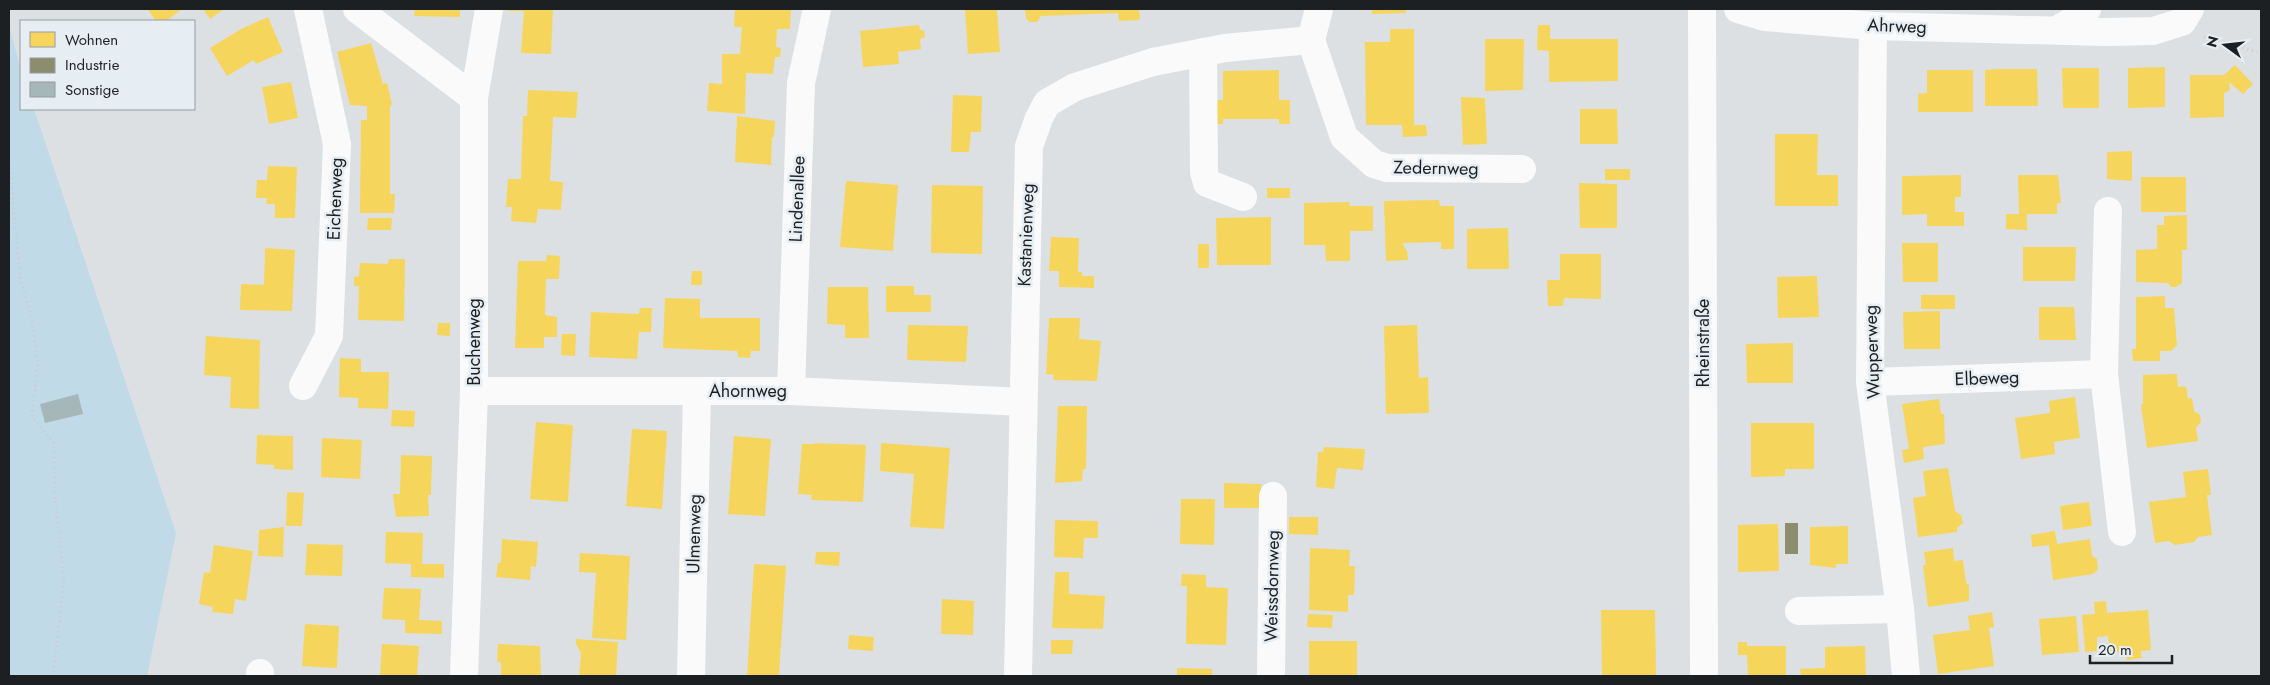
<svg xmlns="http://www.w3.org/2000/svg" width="2270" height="685" font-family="Jost,sans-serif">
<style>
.green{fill:#c0dae7}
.homes{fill:#f6d55c}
.industry{fill:#8c8c6e}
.building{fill:#a6b7b9}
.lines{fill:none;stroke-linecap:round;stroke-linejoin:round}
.path{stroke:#cacccd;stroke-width:3;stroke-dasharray:1 4;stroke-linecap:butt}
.minor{stroke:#fafafb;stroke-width:28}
.labels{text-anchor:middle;stroke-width:5;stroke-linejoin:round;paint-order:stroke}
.street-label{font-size:18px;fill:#1d2022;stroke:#e6eef3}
</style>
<rect width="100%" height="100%" fill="#dce0e2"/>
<path class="green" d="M9,26l12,44v39h13l142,424 -29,143h-138z"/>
<g class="homes">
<path d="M150,9h32l-16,12h-10l-8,-11z"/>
<path d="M203,9h21l-14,10z"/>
<path d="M415,9h45v8l-46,-1z"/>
<path d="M508,9h45l-2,45 -30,-1 3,-42h-16z"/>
<path d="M735,9h56l-1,20h-13l-1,18 5,1 -1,9h-5l-2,17 -27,-1 -1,41 -38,-3 2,-28 13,1v-30h18l2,-27h-8z"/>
<path d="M965,9h32l3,43 -32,2z"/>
<path d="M1025,9h114l1,11 -21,1 -1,-8 -77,3 -4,6h-7l-4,-4z"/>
<path d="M1372,9h34v4l-34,1z"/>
<path d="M268,17l15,35 -27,12 -2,-4 -27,16 -17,-28 31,-19z"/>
<path d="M919,25l1,5 4,1 1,6 -5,2 1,10 -23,3 1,12 -36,3 -3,-36z"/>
<path d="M1538,25h12v14h68v42l-69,1v-31l-12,-1z"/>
<path d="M1390,29h24v96h12l1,11 -24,1 -1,-12h-36l-1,-83h25z"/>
<path d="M1485,39h39l-1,51 -38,1z"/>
<path d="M371,43l12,41 4,-1 5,21 -2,3v87h5l-1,19h-34l1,-93h6v-14l-17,-1 -13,-53z"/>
<path d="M2235,65l18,19 -10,10 -14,-12 1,8 -6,3v24l-34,1v-43h34z"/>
<path d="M2165,67v40l-37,1v-40z"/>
<path d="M2062,68h37v40h-36z"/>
<path d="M1998,69h39l1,37h-53v-36z"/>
<path d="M1279,70v30h11v24h-11v-5h-56v5h-12l1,-24h11v-29z"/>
<path d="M1927,70h46v42h-55v-18l9,-1z"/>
<path d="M291,82l7,36 -29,6 -7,-37z"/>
<path d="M528,90l50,2 -2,26 -23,-1 -3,64 13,1 -2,28 -23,-1 -2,14 -25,-2 1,-14h-6l2,-28h13l2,-63h4z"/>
<path d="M953,95l29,1 -1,36h-10l-2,20h-18z"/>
<path d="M1461,97l24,1 2,46 -24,1z"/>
<path d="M1580,109h37l1,35h-38z"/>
<path d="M737,116l38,5 -1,16h-2l-1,26 2,2 -38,-3z"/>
<path d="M1775,134h43l-1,41h21v31h-63z"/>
<path d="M2132,151v30l-25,-2v-27z"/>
<path d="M268,166l29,1 -2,51h-20v-14h-9l1,-6h-11l1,-18h10z"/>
<rect x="1605" y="169" width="25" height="11"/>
<path d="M1961,175v22h-6v15h9v14h-37v-12l-25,1v-39z"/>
<path d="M2018,175h40l3,28h-4v11h-30v16l-21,-1v-15h13z"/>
<rect x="2141" y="177" width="45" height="35"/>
<path d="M846,181l52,4 -5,66 -53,-4z"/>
<path d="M1579,183l38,1v44h-37z"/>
<path d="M932,185l51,1 -1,68 -51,-1z"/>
<rect x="1267" y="188" width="23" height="10"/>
<path d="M1439,200l1,6h14v43h-13v-7l-39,1 5,8 1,9 -22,1 -2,-60z"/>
<path d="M1349,202l1,4h23v25h-23v30h-24l-1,-16h-21v-42z"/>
<path d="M2187,215v35h-5v33l-6,4h-5l-3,-4 -32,-1v-32l21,-1v-24h7v-9z"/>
<path d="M1271,217v48h-54l-1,-47z"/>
<path d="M368,218h24l-1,12h-24z"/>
<path d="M1508,228l1,41h-42v-40z"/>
<path d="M1051,237l28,1 -1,34h4v4h12v12l-35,-1v-16h-10z"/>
<path d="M1902,243h36v39h-35z"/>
<rect x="1198" y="244" width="11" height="24"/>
<path d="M2023,247h53l-1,34h-52z"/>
<path d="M265,248l30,2 -3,61 -52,-1 1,-26 23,1z"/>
<path d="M1560,254h41v45l-37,-1 -1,8h-15l-1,-26h13z"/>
<path d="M547,255l13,1 -1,23h-13l-1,36 12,2v20h-13v11h-29l3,-87h28z"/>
<path d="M389,259h16l-1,62 -46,-1 1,-34h-5v-9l5,-1 1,-13 28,1z"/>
<path d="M692,271h10v14h-11z"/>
<path d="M1817,276l2,41 -41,1 -1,-41z"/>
<path d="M886,286h28v9h17v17h-45z"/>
<path d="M828,287h40l1,51h-24v-13l-18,-1z"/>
<rect x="1921" y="295" width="34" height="14"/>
<path d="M2165,296v12h9l3,37 -6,6h-11v10h-27l-1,-12h4v-52z"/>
<path d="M665,298l35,1v19h60v33h-9l-1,7 -12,-1 -1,-6 -74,-3z"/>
<path d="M2039,307h35l2,33h-37z"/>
<path d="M640,308h12l-1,24h-12l-2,27 -48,-2 2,-45 48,2z"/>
<path d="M1940,311v38h-36l-1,-37z"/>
<path d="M1049,318h31l-1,21 22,2 -4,40 -44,-1 1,-5 -8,-1z"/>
<path d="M438,323h12v13l-13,-1z"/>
<path d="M908,325l60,1 -2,36 -59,-2z"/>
<path d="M1417,325l2,53 9,-1 1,36 -43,1 -2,-88z"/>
<path d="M562,334h14l-1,22 -14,-1z"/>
<path d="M206,336l54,4 -1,69 -29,-1 1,-31 -27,-2z"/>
<path d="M1793,343v40h-46l-1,-39z"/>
<path d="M340,358l21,1v13h28l-1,37 -30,-1v-10l-19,-1z"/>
<path d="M2177,374l1,13 8,-1 2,13 4,-1 2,13 6,4 1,7 -5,6 2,13 -51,7 -6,-43 2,-1v-29z"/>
<path d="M2075,397l5,41 -26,4 1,12 -34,5 -6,-41 35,-5 -1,-12z"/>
<path d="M1939,399l2,15h3l1,30 -22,3 1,12 -20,4 -2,-13 7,-1 -7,-45z"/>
<path d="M1058,406h29l-1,63h-3l-1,12 -27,2z"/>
<path d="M392,410l23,1 -1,16 -23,-1z"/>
<path d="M536,422l37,3 -5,77 -38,-3z"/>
<path d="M1751,423h63v46h-29v7l-34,1z"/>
<path d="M632,429l35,2 -5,78 -36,-3z"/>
<path d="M257,435l36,1v34l-19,-1v-4l-18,-1z"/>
<path d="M734,436l37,3 -6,77 -37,-2z"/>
<path d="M322,438l40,2 -2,39 -39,-2z"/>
<path d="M815,443l51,2 -3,57 -52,-2 1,-5 -14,-1 4,-50h13z"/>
<path d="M881,443l69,5 -6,81 -34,-2 4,-53 -34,-3z"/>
<path d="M1324,447l41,2 -2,21 -26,-2 -3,21 -18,-2 2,-35h5z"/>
<path d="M401,455l31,1 -1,39h-3l1,21 -33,1 -3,-23h7z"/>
<path d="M1948,468l7,43 6,4 2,8 -6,5v4l-39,5 -5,-39 13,-2 -3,-25z"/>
<path d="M2208,469l3,26h-4l5,40 -14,2 -4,5 -19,3 -6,-4 -14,2 -6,-41 37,-5 -3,-25z"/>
<path d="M1224,483l37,1v24h-37z"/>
<path d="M287,492l17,1 -2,33h-16z"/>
<path d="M1181,499h34l-1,46 -34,-1z"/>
<path d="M2089,502l3,24 -29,4 -3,-24z"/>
<path d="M1289,517h29v18l-29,-1z"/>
<path d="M1055,520l43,1v17h-14l-1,20 -29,-1z"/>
<path d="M1778,524l1,47 -41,1v-47z"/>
<path d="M1848,526v38h-12v4l-26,-3v-38z"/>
<path d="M284,527l-1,30 -25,-1 1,-26z"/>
<path d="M2055,531l2,13 33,-5 2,17 5,3 1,10 -5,5 -40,6 -4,-35 -17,2 -1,-12z"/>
<path d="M386,532l37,1 -1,31h22v14l-33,-1v-13l-26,-1z"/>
<path d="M502,539l36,3 -2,25 -5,-1 -1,14 -34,-3 2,-14h3z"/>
<path d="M307,544l36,1 -1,31 -37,-1z"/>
<path d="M214,545l39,6 -7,50 -11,-2 -2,15 -21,-2 1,-5 -14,-3 5,-32 6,1z"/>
<path d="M1310,548l40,2 -1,16h6l-1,29h-6v17l-39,-2z"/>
<path d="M1953,548l1,13 9,-1 3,23 3,2v16l-41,6 -5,-42h3l-2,-13z"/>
<path d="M816,552h24l-1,14 -24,-2z"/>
<path d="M580,553l50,3 -4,84 -34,-2 4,-65 -17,-1z"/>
<path d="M754,564l32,2 -7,110h-32z"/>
<path d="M1055,572h14v22l36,2 -2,33 -51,-1z"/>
<path d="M1182,574l24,1v12l22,1 -2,57 -40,-1 1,-58h-6z"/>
<path d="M384,588l37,1 -2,31 23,1v13l-37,-1v-13l-23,-1z"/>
<path d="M942,599l32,2 -1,34 -32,-1z"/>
<path d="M2106,601l1,12 41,-3 3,40 -10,1 1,7 -15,2 -1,-8 -16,1 -2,-17 -11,1v14l-12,1 -3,-37 13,-1 -1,-12z"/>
<path d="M1601,610h54l1,66h-54z"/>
<path d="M1992,612l2,15 -5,1 5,38 -56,8 -5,-39 37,-5 -2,-14z"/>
<path d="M1308,614l25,1 -1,13 -25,-1z"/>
<path d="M2076,616l3,36 -37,3 -3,-36z"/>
<path d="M305,624l34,2 -2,42 -35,-2z"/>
<path d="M849,635l25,2 -1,14 -25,-2z"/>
<path d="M576,639l42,3 -2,34h-37l2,-23 -5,-9z"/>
<path d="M1051,640h22l-1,14h-21z"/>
<rect x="1309" y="641" width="48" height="35"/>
<path d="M1738,642h9v4h39v30h-38l-1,-21h-9z"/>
<path d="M382,644l37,2 -2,30h-37z"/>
<path d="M498,644l42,2 1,30h-40v-14h-4z"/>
<path d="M1865,646l1,30h-65l-1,-7 25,-1v-21z"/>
<path d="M1177,668l35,1v7h-35z"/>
</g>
<rect class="industry" x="1785" y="523" width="13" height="31"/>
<path class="building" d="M78,394l5,20 -38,9 -5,-19z"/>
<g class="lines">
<g class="path">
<path d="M2204,37l57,16"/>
<path d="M9,158l11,120 12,41 6,45 -6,53 22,26 1,55 9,82 -11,96"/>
</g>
<g class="minor">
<path d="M357,9l117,89"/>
<path d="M1702,9l2,667"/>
<path d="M1738,9l27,8 108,9 232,6 48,-1 29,-9 8,-13"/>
<path d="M1873,26l-3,356 30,227 6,67"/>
<path d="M2057,30l25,-15 5,-6"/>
<path d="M1311,40l33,97 30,27 13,4 135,1"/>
<path d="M1203,52l1,120 3,11 36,14"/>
<path d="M2108,211l-4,163 18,158"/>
<path d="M1870,382l234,-8"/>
<path d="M303,386l26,-50 8,-192 -29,-135"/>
<path d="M474,391h317l231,11"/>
<path d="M791,391l10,-308 16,-74"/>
<path d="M1799,611l101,-2"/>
<path d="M260,676v-3"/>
<path d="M464,676l10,-285v-293l15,-89"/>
<path d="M691,676l6,-285"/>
<path d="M1018,676l11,-530 10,-28 8,-15 28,-16 78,-25 72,-14 86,-8 8,-31"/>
<path d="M1271,676l2,-180"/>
</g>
</g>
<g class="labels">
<g class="street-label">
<text transform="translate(1897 26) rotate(2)" y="6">Ahrweg</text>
<text transform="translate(1436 168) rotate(1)" y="6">Zedernweg</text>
<text transform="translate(335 199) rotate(-88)" y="6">Eichenweg</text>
<text transform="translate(797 199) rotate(-88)" y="6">Lindenallee</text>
<text transform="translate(1026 235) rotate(-88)" y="6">Kastanienweg</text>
<text transform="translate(474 342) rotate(-90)" y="6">Buchenweg</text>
<text transform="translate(1703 343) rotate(-90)" y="6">Rheinstraße</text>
<text transform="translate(1872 352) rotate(-92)" y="6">Wupperweg</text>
<text transform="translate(1987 378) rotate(-2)" y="6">Elbeweg</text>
<text x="748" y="397">Ahornweg</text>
<text transform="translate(694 534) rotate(-89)" y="6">Ulmenweg</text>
<text transform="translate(1272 586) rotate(-89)" y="6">Weissdornweg</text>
</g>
</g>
<rect width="2270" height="685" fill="none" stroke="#1d2022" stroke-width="20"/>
<rect x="20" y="20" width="175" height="90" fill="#e6eef3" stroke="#969c9f"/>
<rect x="30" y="32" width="25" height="15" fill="#f6d55c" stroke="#969c9f"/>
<text x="65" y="45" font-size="15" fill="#1d2022">Wohnen</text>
<rect x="30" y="58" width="25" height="15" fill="#8c8c6e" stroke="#969c9f"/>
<text x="65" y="70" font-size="15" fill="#1d2022">Industrie</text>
<rect x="30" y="82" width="25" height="15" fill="#a6b7b9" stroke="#969c9f"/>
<text x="65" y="95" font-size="15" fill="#1d2022">Sonstige</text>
<g transform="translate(2225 45) rotate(285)" stroke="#e6eef3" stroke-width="4" paint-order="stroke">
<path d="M0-4L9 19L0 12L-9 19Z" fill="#1d2022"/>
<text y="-8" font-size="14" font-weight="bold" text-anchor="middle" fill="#1d2022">N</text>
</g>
<path d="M2090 655v8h82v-8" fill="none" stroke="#1d2022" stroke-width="2.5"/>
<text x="2098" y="655" font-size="15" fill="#1d2022" stroke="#e6eef3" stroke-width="4" paint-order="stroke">20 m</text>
</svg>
